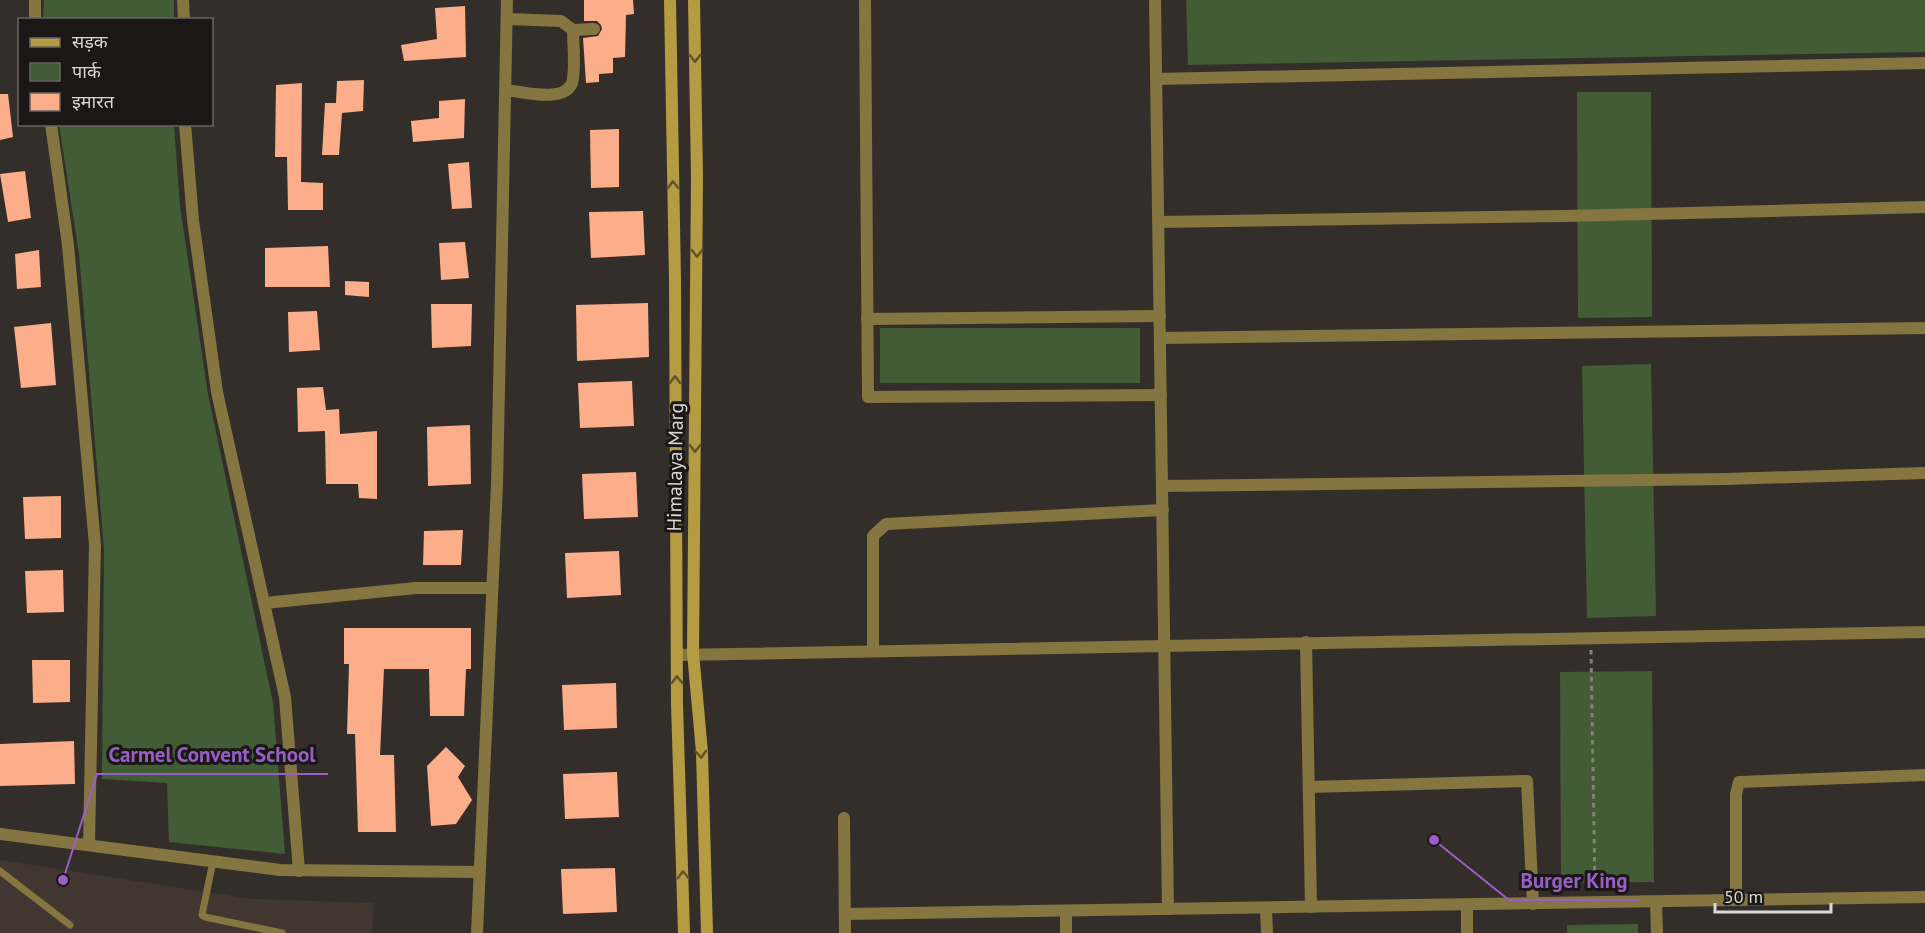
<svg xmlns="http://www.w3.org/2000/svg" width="1925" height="933" font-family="'PT Sans','Noto Sans Devanagari',sans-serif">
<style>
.built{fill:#423630}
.green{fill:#425c35}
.building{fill:#fcad89}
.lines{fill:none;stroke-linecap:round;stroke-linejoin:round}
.path{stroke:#85807d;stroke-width:3;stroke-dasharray:4.5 4.5;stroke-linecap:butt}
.lane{stroke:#857540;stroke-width:7}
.street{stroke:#857540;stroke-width:12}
.secondary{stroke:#b59c42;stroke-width:12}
.oneway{stroke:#60532a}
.labels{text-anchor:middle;stroke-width:6;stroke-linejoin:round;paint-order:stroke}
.street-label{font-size:20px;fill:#dbd7d5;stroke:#1a1716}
.leader{fill:none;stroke:#985fc6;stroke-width:2}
.callout-dot{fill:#985fc6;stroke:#1a1716;stroke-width:2}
.callout-label{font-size:21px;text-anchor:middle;font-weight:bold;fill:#985fc6;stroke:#1a1716;stroke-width:6;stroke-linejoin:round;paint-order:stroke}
</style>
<rect width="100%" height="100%" fill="#342e2b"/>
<path class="built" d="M0,860l252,39 122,4 -2,30h-372z"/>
<g class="green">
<path d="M44,0h130v19h-131z"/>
<path d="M1186,0h739v52l-737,13z"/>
<path d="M1577,92h74l1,225 -74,1z"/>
<path d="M59,125h115l6,81 28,188 65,309 12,151 -116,-12 -2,-59 -65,-4 2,-230 -25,-295z"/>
<rect x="880" y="328" width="260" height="55"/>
<path d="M1651,364l5,252 -69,2 -5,-252z"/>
<path d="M1652,671l2,211 -93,1 -1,-211z"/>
<path d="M1638,924v9h-71v-8z"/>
</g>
<g class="building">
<path d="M584,0h49l1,14 -8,1 -1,42 -12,1v15l-14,1v8l-13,1 -3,-45 15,-2 4,-7 -1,-4 -4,-4h-13z"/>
<path d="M465,6l1,51 -62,4 -3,-16 36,-6 -2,-31z"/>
<path d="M364,80l-1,31 -21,2 -3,42h-17l3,-52h11l1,-22z"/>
<path d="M302,83l-1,99 22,1v27h-35l-1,-53h-12l1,-72z"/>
<path d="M0,94h8l5,43 -13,3z"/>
<path d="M465,99l-1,39 -51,4 -2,-21 28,-3v-17z"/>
<path d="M619,129v58l-28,1 -1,-58z"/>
<path d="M469,162l3,46 -20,1 -4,-45z"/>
<path d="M25,171l6,47 -23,4 -8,-48z"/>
<path d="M643,211l2,44 -54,3 -2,-46z"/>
<path d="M465,242l4,36 -28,2 -2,-37z"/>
<path d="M328,246l2,41h-65v-39z"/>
<path d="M39,250l2,37 -24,2 -2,-35z"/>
<path d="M345,281l24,1v15l-24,-2z"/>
<path d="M648,303l1,54 -72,4 -1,-56z"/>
<path d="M431,304h41l-1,42 -39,2z"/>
<path d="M317,311l3,39 -31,2 -1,-40z"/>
<path d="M51,323l5,62 -35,3 -7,-61z"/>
<path d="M632,381l2,45 -54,2 -2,-45z"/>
<path d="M323,387l3,23 13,-1 1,25 37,-3v68l-18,-1 -1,-14h-32l-1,-53 -27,1 -1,-44z"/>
<path d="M470,425l1,59 -43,2 -1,-59z"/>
<path d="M636,472l2,45 -54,2 -2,-45z"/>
<path d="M61,496v42l-36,1 -2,-42z"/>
<path d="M463,530l-2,35h-38l1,-34z"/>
<path d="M619,551l2,44 -54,3 -2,-45z"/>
<path d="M63,570l1,42 -37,1 -2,-42z"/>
<path d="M344,628h127v41h-5l-2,47h-34l-1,-47h-45l-4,86h14l2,77h-38l-3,-98h-8l2,-70h-5z"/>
<path d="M32,660h38v42l-37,1z"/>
<path d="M616,683l1,45 -53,2 -2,-45z"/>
<path d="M74,741l1,43 -75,2v-42z"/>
<path d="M446,747l19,19 -7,11 14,23 -16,24 -25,2 -4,-60z"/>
<path d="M617,772l2,45 -54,2 -2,-45z"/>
<path d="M615,868l2,44 -54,2 -2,-45z"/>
</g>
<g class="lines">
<path class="path" d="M1591,650l4,239"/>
<g class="lane">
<path d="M213,861l-11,54 3,2 77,16"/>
<path d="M0,871l70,54"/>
</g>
<g class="street">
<path d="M183,0l1,20"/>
<path d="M865,0l3,397 293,-2"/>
<path d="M1155,0l13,909"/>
<path d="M507,19l54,2 12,9 21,-1"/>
<path d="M35,20v-20"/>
<path d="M1156,79l769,-16"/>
<path d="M506,90c17,2 59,13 66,-7 4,-13 1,-38 1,-53"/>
<path d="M51,124l17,121 27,300 -6,299"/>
<path d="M185,124l8,96 24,172 68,305 14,174"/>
<path d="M1158,222l408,-6 359,-9"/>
<path d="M867,319l293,-3"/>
<path d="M1160,338l765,-10"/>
<path d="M1162,486l564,-7 199,-6"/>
<path d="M265,603l151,-15h76"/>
<path d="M1306,642l5,265"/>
<path d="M873,650v-114l13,-12 277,-14"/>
<path d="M677,655l1248,-23"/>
<path d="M1309,787l218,-6 6,123"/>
<path d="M844,818l1,115"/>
<path d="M0,834l280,36 199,2"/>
<path d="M1736,900v-106l3,-12 186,-7"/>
<path d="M1656,902l1,31"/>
<path d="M1266,908l1,25"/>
<path d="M1066,911v22"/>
<path d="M845,914l1080,-17"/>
<path d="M477,933l20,-448 10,-485"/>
<path d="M1467,933v-28"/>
</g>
<g class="secondary">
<path d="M670,0l5,280 2,424 7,229"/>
<path d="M694,0l3,176 -4,477 9,99 5,181"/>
</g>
</g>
<defs><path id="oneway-chevron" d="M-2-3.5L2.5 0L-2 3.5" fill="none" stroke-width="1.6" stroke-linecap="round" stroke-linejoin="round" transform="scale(1.5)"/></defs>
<g class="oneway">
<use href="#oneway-chevron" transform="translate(695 58) rotate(89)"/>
<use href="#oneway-chevron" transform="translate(673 185) rotate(-91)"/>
<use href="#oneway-chevron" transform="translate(697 253) rotate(91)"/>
<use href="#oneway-chevron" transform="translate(675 380) rotate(-90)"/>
<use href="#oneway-chevron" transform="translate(695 448) rotate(91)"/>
<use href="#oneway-chevron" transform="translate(677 680) rotate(-90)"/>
<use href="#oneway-chevron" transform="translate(701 754) rotate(87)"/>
<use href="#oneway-chevron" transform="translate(683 875) rotate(-92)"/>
</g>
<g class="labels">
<g class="street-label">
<text transform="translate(675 467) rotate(-89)" y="7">Himalaya Marg</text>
</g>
</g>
<path class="leader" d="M63 880L97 774H328M1434 840L1509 900H1640"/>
<g class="callout-dot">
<circle cx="63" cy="880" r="6"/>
<circle cx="1434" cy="840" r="6"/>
</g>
<g class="callout-label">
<text x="212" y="762">Carmel Convent School</text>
<text x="1574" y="888">Burger King</text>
</g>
<rect x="18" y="18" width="195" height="108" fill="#1a1716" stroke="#676462" stroke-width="1.5"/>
<rect x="30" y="38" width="30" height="9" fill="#b59c42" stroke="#676462" stroke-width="1.5"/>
<text x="72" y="48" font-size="18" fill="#dbd7d5">सड़क</text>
<rect x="30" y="63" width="30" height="18" fill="#425c35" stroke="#676462" stroke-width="1.5"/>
<text x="72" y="78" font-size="18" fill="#dbd7d5">पार्क</text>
<rect x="30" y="93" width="30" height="18" fill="#fcad89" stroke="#676462" stroke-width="1.5"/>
<text x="72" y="108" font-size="18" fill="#dbd7d5">इमारत</text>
<path d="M1715 903v9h116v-9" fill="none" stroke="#dbd7d5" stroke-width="3"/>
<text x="1724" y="903" font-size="18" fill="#dbd7d5" stroke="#1a1716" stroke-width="4.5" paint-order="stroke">50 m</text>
</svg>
